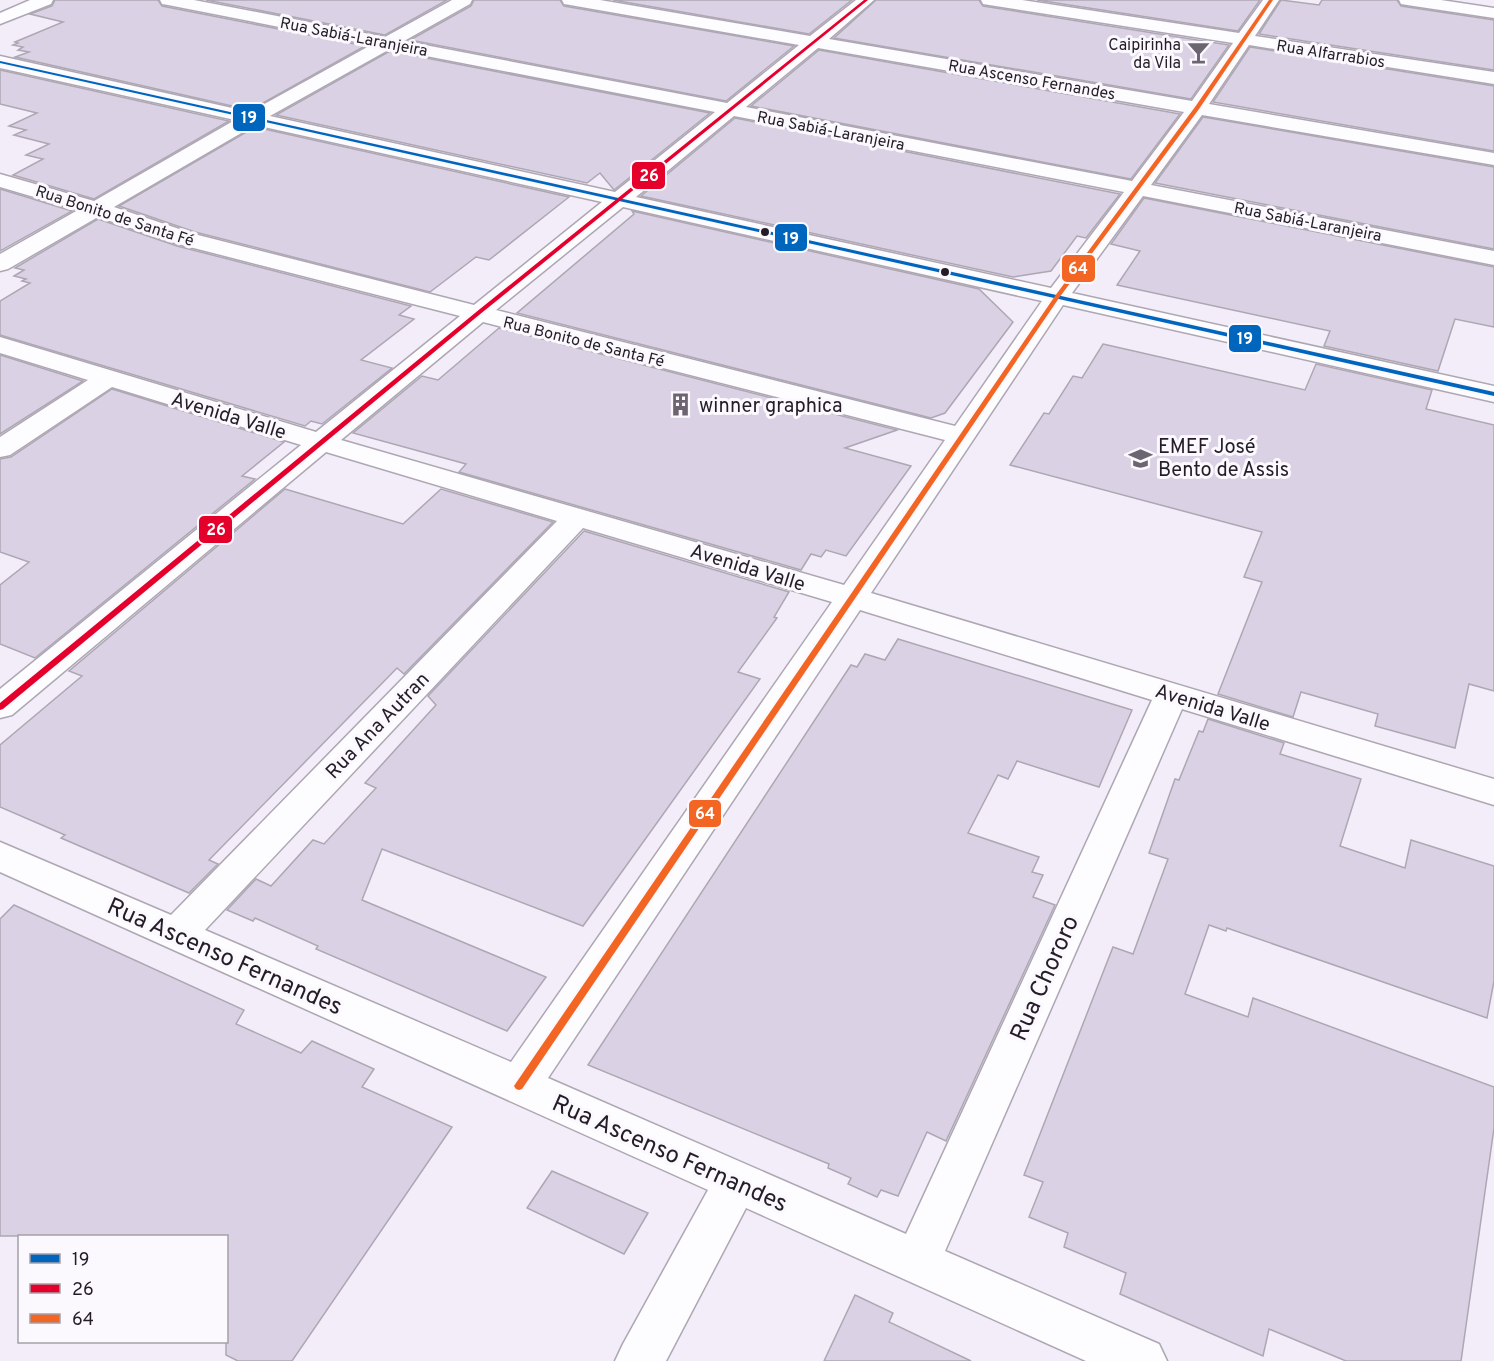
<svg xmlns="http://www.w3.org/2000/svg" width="1494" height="1361" font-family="Overpass,sans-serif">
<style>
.building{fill:#dad2e4;stroke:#ada7b3;stroke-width:1.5}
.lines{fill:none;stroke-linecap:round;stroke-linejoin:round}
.minor-casing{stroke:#aea7b3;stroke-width:3}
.minor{fill:#fdfcfe;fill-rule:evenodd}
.bus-1-casing{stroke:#fbf8fe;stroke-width:4}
.bus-2-casing{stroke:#fbf8fe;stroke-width:4}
.bus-3-casing{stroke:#fbf8fe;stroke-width:4}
.bus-1{fill:#0065bd;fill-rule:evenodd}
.bus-2{fill:#e4002b;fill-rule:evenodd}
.bus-3{fill:#f26522;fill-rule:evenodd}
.bus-dot{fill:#241d28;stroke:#fbf8fe;stroke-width:2}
.labels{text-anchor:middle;stroke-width:6;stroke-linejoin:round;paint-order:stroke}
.far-street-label{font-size:16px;fill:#241d28;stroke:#fbf8fe}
.far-poi-label{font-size:16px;fill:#241d28;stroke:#fbf8fe;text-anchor:end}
.poi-label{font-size:20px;fill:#241d28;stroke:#fbf8fe;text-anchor:start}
.street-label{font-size:20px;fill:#241d28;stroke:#fbf8fe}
.near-street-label{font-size:24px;fill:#241d28;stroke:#fbf8fe}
.line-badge{stroke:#fbf8fe;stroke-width:2}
.badge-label{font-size:16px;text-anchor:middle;font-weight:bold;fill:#fff}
</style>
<rect width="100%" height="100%" fill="#f3ecf9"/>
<g class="building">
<path d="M55,0h103l4,6 203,40 -115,64 -235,-53 14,-5 -11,-2 5,-3 -10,-2 5,-2 -3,-1 48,-20 -33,-8 22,-8z"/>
<path d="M206,0h241l-62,35z"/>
<path d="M474,0h86l4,6 230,40 -68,55 -316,-61 61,-34z"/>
<path d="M613,0h239l-43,34z"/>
<path d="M876,0h103l4,6 246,39 -38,54 -357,-61z"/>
<path d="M1037,0h223l-22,31z"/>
<path d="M1281,0l38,5 3,-5h75l4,6 93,14v50l-235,-36z"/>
<path d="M1250,47l244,39v65l-281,-49z"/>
<path d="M819,50l361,64 -49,65 -380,-73z"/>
<path d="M390,51l320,62 -96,77 -14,-17 -13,10 -311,-68z"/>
<path d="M0,70l229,51 -135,78 -81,-24 30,-16 -17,-4 23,-11 -35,-9 12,-5 -17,-4 28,-13 -37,-9z"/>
<path d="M1203,117l291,50v82l-339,-66z"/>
<path d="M735,118l385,76 -34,44 -9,-2 -26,35 -38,6 -372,-81z"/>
<path d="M255,127l314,70 -80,63 -13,-3 -46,35 -235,-60 -76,-26z"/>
<path d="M0,189l72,22 -72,40z"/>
<path d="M1144,198l350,69v60l-39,-8 -17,52 -114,-25 6,-15 -213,-46 23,-34 -29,-7z"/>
<path d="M632,211l347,78 34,33 -68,91 -14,5 -414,-105 117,-99z"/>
<path d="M98,219l79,27 234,60 -12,9 15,4 -53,41 31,8 -70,56 -11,-3 -6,5 -305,-91v-34l30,-18 -8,-2 4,-2 -12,-3 10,-6 -9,-2z"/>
<path d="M499,328l398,102 -52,18 66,18 -65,90 -20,-6 -5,7 -10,-3 -10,16 -342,-98 7,-8 -113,-31 69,-57 16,4z"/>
<path d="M1103,344l202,46 11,-26 116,26 -6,19 68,16v266l-25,-7 -14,64 -80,-22 3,-12 -77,-22 -8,25 -75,-23 44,-112 -18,-5 18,-45 -252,-67 34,-52 5,1 24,-38 9,2z"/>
<path d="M0,355l83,26 -83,53z"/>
<path d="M112,389l172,53 -42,34 13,3 -220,179 -35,-14v-59l29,-23 -29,-10v-93l11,-2z"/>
<path d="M285,489l118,35 38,-35 112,33 -149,152 -7,-6 -188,192 9,4 -29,29 -128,-55 4,-3 -65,-28v-62l82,-69 -13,-5z"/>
<path d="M584,531l205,61 -15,25 3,1 -39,54 22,7 -177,247 -201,-77 -20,51 184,77 -39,54 -191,-82 2,-3 -63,-28 -2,3 -26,-11 29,-31 15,7 42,-46 11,4 52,-56 -11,-5 71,-78 -8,-9z"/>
<path d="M898,639l234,71 -33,77 -82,-26 -9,18 -10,-4 -30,58 71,24 -7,15 11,3 -10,22 22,8 -109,236 -19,-9 -29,64 -17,-6 -4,7 -29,-13 3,-6 -23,-10 1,-4 -241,-99 263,-400 6,2 8,-13 20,6z"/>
<path d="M1208,719l76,24 -4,11 81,25 -21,67 65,22 6,-28 83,26v115l-7,37 -260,-90 -1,3 -17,-6 -24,69 63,23 5,-19 241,89v41l-33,233h-115l-77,-32 -6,27 -143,-62 6,-21 -62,-26 4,-14 -39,-16 14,-35 -19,-7 89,-228 20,7 35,-95 -19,-6 26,-74 4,1 20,-49 4,1z"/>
<path d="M14,905l230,105 -8,14 65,29 11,-12 62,28 -12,18 90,40 -160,234h-54l-12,-6v-119h-226v-317z"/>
<path d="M552,1171l96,42 -24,41 -97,-46z"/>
<path d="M855,1295l38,18 -4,9 82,39h-147z"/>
</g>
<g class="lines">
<defs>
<g id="minor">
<path d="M30,0h23l-2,4 -51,20v-11z"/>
<path d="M160,0h34l191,37 67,-37h20l-2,4 -66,37 323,62 72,-58 -229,-40 -6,-1 -2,-4h38l210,36 46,-36h18l-45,39 363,62 41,-58 -244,-38 -6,-1 -2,-4h41l217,33 24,-33h16l-24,36 239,36v12l-245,-39 -40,59 285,49v12l-292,-50 -51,70 343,66v14l-351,-69 -71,97 422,93v16l-431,-97 -192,288 623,186v26l-312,-96 -237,542 214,93 8,17h-81l-340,-153 -80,153h-51l8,-17 85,-154 -708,-318v-30l171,73 386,-394 -231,-69 -314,263 -12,3v-29l301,-244 -189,-58 -102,68 -10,2v-20l88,-57 -88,-27v-16l316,95 144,-116 -282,-72 -80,-27 -90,52 -8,2v-17l78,-44 -78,-23v-13l94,27 141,-81 -235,-52v-12l250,56 121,-67 -203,-40 -6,-1zM818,48l366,64 -52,69 -386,-74zM390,49l325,63 -100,80 -345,-76zM734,116l390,76 -73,96 -415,-91zM255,125l347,77 -128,103 -280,-71 -80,-27zM623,207l419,94 -87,125 -459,-116zM483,322l462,118 -101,145 -503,-145zM583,528l249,74 -321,460 -306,-132zM860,610l292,90 -246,534 -358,-156z"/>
<path d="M1399,0h42l53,8v10l-87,-13 -6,-1z"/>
</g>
</defs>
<use href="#minor" class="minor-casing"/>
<use href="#minor" class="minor"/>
<defs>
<path id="bus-1" d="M0,61l1494,331v4l-1494,-333z"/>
<path id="bus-2" d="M864,0h4l-389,315 -476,394 -3,1v-7l475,-390z"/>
<path id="bus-3" d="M1269,0h4l-74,109 -140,189 -537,791 -3,1 -3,-1 -2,-3 2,-3 539,-787 140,-189z"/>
</defs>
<use href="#bus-1" class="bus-1-casing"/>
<use href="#bus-2" class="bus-2-casing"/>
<use href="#bus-3" class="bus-3-casing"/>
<use href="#bus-1" class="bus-1"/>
<use href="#bus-2" class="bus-2"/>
<use href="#bus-3" class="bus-3"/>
</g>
<defs>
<symbol id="bar-bare" viewBox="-9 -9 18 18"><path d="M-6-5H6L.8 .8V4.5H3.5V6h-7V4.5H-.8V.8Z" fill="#6c6571" stroke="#fbf8fe" stroke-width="2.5" paint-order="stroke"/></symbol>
<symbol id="building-bare" viewBox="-9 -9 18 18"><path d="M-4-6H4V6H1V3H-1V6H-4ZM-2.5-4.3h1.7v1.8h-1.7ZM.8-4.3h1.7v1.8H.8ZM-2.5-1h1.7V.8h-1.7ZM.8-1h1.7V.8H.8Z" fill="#6c6571" stroke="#fbf8fe" stroke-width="2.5" paint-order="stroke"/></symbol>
<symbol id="school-bare" viewBox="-9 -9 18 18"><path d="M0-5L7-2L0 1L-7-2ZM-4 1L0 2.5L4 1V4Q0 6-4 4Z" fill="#6c6571" stroke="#fbf8fe" stroke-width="2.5" paint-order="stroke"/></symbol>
</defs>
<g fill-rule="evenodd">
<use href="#bar-bare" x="1182" y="36" width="33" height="33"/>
<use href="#building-bare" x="664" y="388" width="33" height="33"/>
<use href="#school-bare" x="1124" y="442" width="33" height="33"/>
</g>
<g class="bus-dot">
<circle cx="765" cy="232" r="5"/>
<circle cx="945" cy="272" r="5"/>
</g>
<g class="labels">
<g class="far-street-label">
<text transform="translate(354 36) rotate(11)" y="6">Rua Sabiá-Laranjeira</text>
<text transform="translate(1331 53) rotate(9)" y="6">Rua Alfarrabios</text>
<text transform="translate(1032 79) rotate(10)" y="6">Rua Ascenso Fernandes</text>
<text transform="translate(831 130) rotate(11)" y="6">Rua Sabiá-Laranjeira</text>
<text transform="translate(115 215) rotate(18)" y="6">Rua Bonito de Santa Fé</text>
<text transform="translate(1308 221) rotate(11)" y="6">Rua Sabiá-Laranjeira</text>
<text transform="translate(584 341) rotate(14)" y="6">Rua Bonito de Santa Fé</text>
</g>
<g class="far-poi-label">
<text x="1181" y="50">Caipirinha<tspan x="1181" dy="18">da Vila</tspan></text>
</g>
<g class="poi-label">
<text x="699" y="412">winner graphica</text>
<text x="1158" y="453">EMEF José<tspan x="1158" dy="23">Bento de Assis</tspan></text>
</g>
<g class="street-label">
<text transform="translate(229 415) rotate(17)" y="7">Avenida Valle</text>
<text transform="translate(748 567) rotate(17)" y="7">Avenida Valle</text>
<text transform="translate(1213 707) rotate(17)" y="7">Avenida Valle</text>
<text transform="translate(377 725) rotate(-46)" y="7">Rua Ana Autran</text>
</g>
<g class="near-street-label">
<text transform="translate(225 956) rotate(24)" y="8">Rua Ascenso Fernandes</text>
<text transform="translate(1044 978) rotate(-66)" y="8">Rua Chororo</text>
<text transform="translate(670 1153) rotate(24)" y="8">Rua Ascenso Fernandes</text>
</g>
</g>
<g class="line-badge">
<rect x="232" y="103" width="34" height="29" rx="6" fill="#0065bd"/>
<rect x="631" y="161" width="35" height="29" rx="6" fill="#e4002b"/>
<rect x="774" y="223" width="34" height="29" rx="6" fill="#0065bd"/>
<rect x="1061" y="254" width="35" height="29" rx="6" fill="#f26522"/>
<rect x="1228" y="324" width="34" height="29" rx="6" fill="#0065bd"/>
<rect x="198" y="515" width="35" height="29" rx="6" fill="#e4002b"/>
<rect x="688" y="799" width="34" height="29" rx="6" fill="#f26522"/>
</g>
<g class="badge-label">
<text x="249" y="123">19</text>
<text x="649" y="181">26</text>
<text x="791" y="244">19</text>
<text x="1078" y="274">64</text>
<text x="1245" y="344">19</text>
<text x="216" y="535">26</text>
<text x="705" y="819">64</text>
</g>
<rect x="18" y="1235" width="210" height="108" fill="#fbf8fe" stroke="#a5a0a8" stroke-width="1.5"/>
<rect x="30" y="1254" width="30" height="9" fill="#0065bd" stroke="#a5a0a8" stroke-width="1.5"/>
<text x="72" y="1265" font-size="18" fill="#241d28">19</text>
<rect x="30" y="1284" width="30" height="9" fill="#e4002b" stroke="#a5a0a8" stroke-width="1.5"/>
<text x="72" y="1295" font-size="18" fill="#241d28">26</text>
<rect x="30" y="1314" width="30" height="9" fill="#f26522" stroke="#a5a0a8" stroke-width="1.5"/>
<text x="72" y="1325" font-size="18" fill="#241d28">64</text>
</svg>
